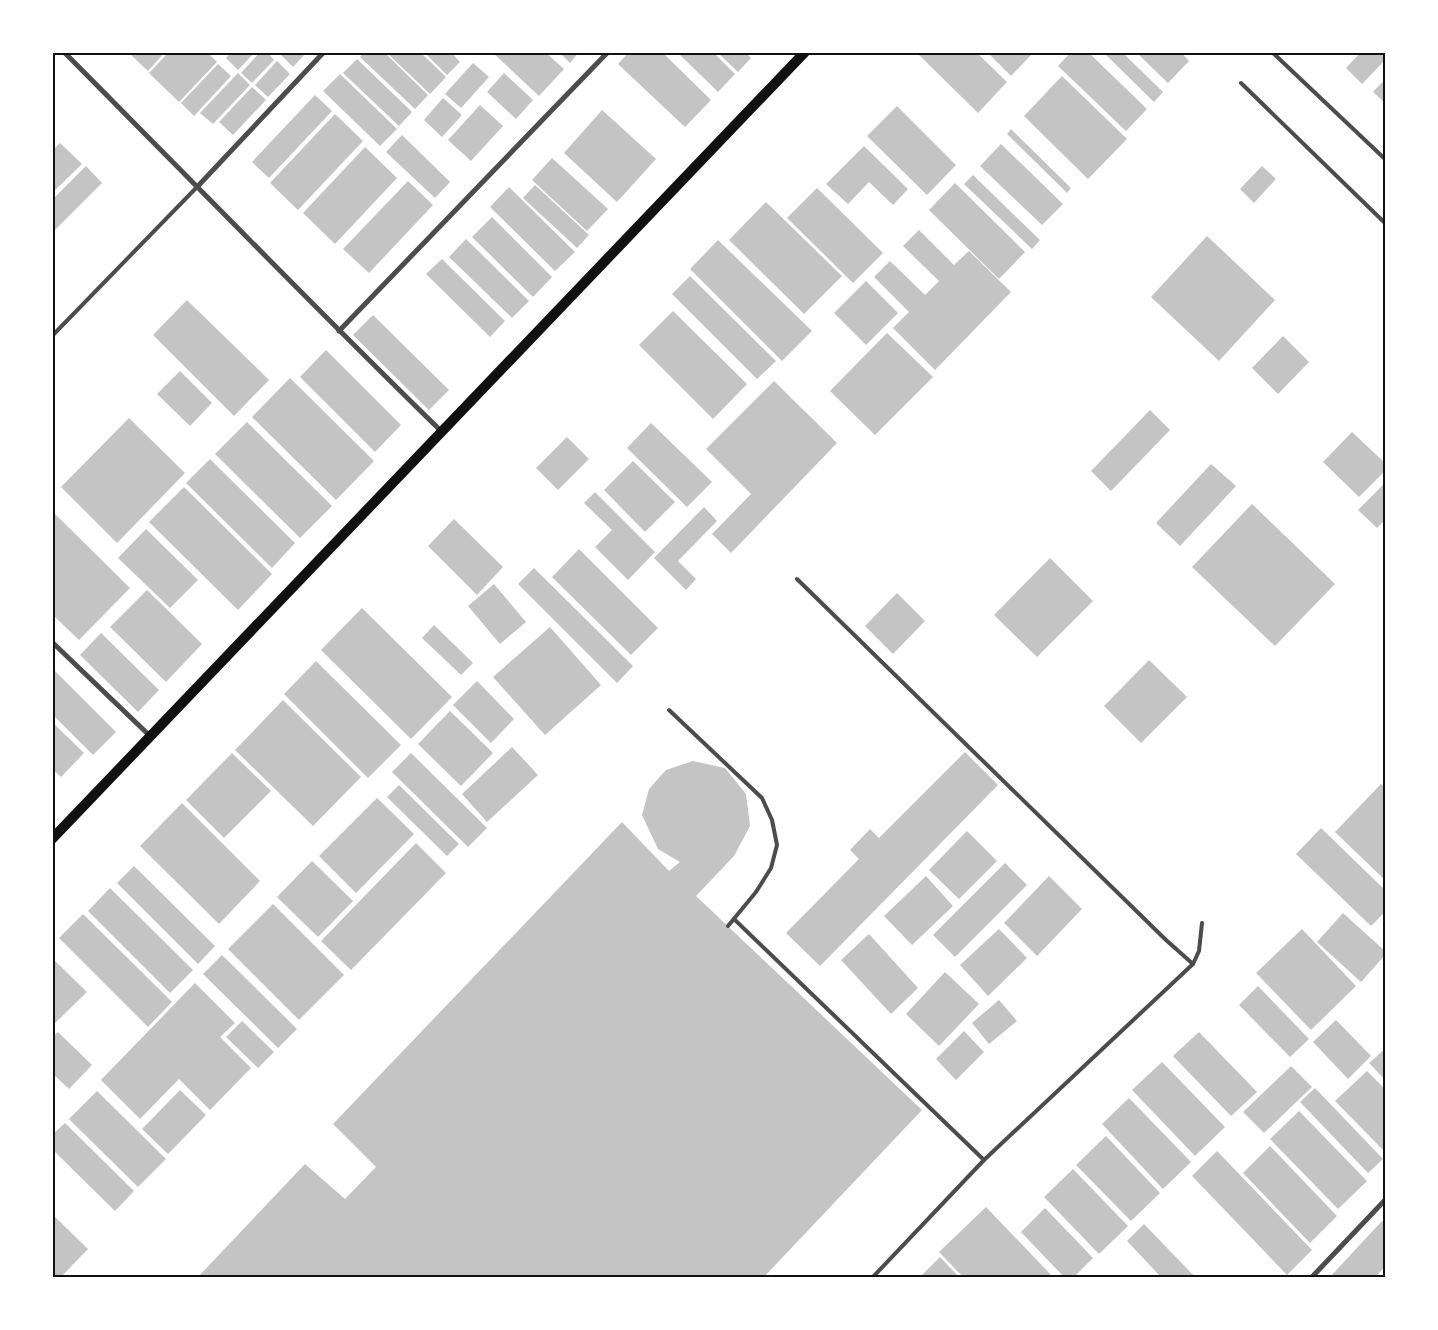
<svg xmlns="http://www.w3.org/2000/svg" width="1438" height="1330" font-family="Ubuntu,sans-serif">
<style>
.building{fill:#c4c4c4}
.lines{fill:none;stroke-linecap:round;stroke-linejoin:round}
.service{stroke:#4c4c4c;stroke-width:4}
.minor{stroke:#4c4c4c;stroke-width:5}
.secondary{stroke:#111;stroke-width:10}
.neatline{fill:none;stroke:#111;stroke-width:2}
</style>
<rect width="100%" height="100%" fill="#fff"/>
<g class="building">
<path d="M128,52h37l-17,19z"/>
<path d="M169,52h38l10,10 -38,40 -30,-29z"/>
<path d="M231,52h24l-17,18 -12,-12z"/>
<path d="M260,52h7l7,8 -22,23 -11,-10z"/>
<path d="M278,52h29l-14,15z"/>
<path d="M364,52h20l44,43 -13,14 -55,-52z"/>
<path d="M386,52h34l26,25 -16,17z"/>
<path d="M424,52h27l9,10 -13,13z"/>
<path d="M492,52h53l19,17 -25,27z"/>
<path d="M559,52h20l-9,11z"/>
<path d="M629,52h33l49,48 -26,27 -67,-63z"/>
<path d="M677,52h36l22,22 -17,18z"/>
<path d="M717,52h28l6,6 -13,14z"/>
<path d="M916,52h60l31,30 -29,31z"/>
<path d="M987,52h47l-23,24z"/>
<path d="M1071,52h17l59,57 -21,22 -68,-65z"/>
<path d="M1103,52h19l41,40 -9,10z"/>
<path d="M1136,52h45l8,9 -21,22z"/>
<path d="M1361,52h25v7l-24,25 -16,-16z"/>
<path d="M357,59l55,53 -13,14 -56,-53z"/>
<path d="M277,61l13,13 -22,23 -13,-12z"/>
<path d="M473,63l16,14 -28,31 -16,-14z"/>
<path d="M218,64l13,12 -37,40 -13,-13z"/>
<path d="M238,73l12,12 -37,39 -13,-11z"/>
<path d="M504,73l29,27 -17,19 -29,-27z"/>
<path d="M340,74l57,55 -17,17 -57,-55z"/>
<path d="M1062,76l65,63 -39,40 -64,-63z"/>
<path d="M1386,78v26l-13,-12z"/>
<path d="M252,87l14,13 -33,35 -14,-13z"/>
<path d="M315,95l17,16 -63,67 -17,-16z"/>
<path d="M443,98l19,17 -20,22 -18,-17z"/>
<path d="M480,105l23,21 -32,35 -23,-21z"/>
<path d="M897,106l59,59 -29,30 -60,-59z"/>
<path d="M602,110l54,49 -39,43 -53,-49z"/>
<path d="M335,114l28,27 -65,69 -28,-27z"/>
<path d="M1011,129l60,59 -4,5 -60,-59z"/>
<path d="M402,135l48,47 -15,16 -49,-46z"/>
<path d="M60,143l22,21 -30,29v-42z"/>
<path d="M1001,144l62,60 -21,21 -62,-59z"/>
<path d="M864,146l44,43 -15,16 -24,-23 -21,22 -22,-20z"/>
<path d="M365,147l32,31 -62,66 -32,-31z"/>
<path d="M552,158l56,51 -21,22 -55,-51z"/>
<path d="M86,166l16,17 -50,50v-33z"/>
<path d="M1262,166l14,13 -22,24 -14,-14z"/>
<path d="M973,175l67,65 -8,9 -68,-65z"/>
<path d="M408,181l25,24 -64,68 -26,-24z"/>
<path d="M955,183l70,69 -26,27 -70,-69z"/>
<path d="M535,185l54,50 -12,13 -54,-50z"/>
<path d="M509,187l66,65 -20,19 -65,-64z"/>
<path d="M817,188l66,65 -30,30 -66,-65z"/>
<path d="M766,202l76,74 -38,38 -75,-74z"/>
<path d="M492,217l60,60 -19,20 -61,-60z"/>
<path d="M919,230l35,35 15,-14 42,41 -76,78 -42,-42 16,-16 -35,-35 16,-16 35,34 14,-14 -36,-35z"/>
<path d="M1207,236l68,64 -56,61 -68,-64z"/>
<path d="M466,239l63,62 -17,17 -63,-61z"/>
<path d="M718,240l94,91 -30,30 -92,-92z"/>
<path d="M442,259l63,62 -15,16 -64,-63z"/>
<path d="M690,276l86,85 -19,18 -85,-85z"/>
<path d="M866,281l32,32 -32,32 -32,-32z"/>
<path d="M187,300l82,80 -35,36 -81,-81z"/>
<path d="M673,311l74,73 -34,35 -74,-74z"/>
<path d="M373,315l76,75 -20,20 -76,-75z"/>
<path d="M887,333l46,44 -58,58 -45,-44z"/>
<path d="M1283,336l26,26 -31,32 -26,-26z"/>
<path d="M326,350l75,75 -26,27 -75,-75z"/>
<path d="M180,371l32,32 -22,23 -33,-32z"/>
<path d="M290,378l84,83 -38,39 -84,-83z"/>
<path d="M774,381l63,62 -106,110 -19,-19 39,-40 -45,-45z"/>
<path d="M1150,410l20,20 -59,61 -20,-20z"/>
<path d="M129,418l56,55 -68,70 -56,-56z"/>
<path d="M247,422l85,84 -32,32 -85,-84z"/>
<path d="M651,423l61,59 -25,25 -60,-59z"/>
<path d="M1352,432l34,32v6l-27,27 -36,-35z"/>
<path d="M567,437l22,22 -31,31 -22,-22z"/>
<path d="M210,459l85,84 -23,25 -86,-85z"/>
<path d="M633,461l42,41 -30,30 -41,-42z"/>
<path d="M1211,464l25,22 -56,60 -24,-23z"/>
<path d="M1386,482v37l-9,9 -19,-18z"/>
<path d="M184,487l88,87 -34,36 -89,-88z"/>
<path d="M595,492l60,60 -27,28 -33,-33 17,-17 -28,-27z"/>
<path d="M1252,504l83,80 -60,62 -83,-79z"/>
<path d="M704,507l13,14 -39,40 18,18 -10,11 -32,-32z"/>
<path d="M52,511l78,77 -51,52 -27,-26z"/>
<path d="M454,519l49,48 -26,28 -49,-49z"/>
<path d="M146,529l52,51 -28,28 -52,-50z"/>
<path d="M579,549l79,79 -27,27 -79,-78z"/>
<path d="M1050,558l43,43 -56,56 -43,-42z"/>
<path d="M534,568l99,98 -16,17 -99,-99z"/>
<path d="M494,584l32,38 -26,22 -32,-38z"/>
<path d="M147,590l55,54 -36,38 -56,-55z"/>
<path d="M897,593l28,28 -32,33 -28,-28z"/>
<path d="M362,608l90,89 -41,42 -90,-89z"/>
<path d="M434,625l39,38 -12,12 -39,-37z"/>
<path d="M550,627l51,58 -56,50 -52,-58z"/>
<path d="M101,633l58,57 -21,22 -58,-57z"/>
<path d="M1149,660l38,37 -46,46 -37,-37z"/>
<path d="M316,661l85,84 -33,33 -84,-84z"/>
<path d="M52,668l64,64 -23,23 -41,-41z"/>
<path d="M477,681l37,38 -23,24 -38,-38z"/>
<path d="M283,700l78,77 -48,49 -78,-76z"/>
<path d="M450,711l43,42 -32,33 -43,-42z"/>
<path d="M52,722l32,31 -23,24 -9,-8z"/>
<path d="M512,747l26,28 -51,47 -25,-28z"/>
<path d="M965,752l33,33 -178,181 -34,-33 73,-74 -9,-9 20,-21 9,9z"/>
<path d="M232,753l39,38 -47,47 -38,-38z"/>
<path d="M411,753l76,75 -19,19 -76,-75z"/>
<path d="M693,761l32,7 21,26 4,32 -16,30 -38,40 226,214 -159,168h-566l108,-114 40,35 31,-32 -43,-43 289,-302 47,49 11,-9 -22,-13 -16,-34 7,-26 17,-19z"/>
<path d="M1381,784l5,4v93l-51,-49z"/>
<path d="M399,785l60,59 -12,12 -60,-59z"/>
<path d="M377,798l37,36 -58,59 -37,-37z"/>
<path d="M182,803l78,78 -41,43 -79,-78z"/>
<path d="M1321,828l65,63v20l-15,15 -75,-72z"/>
<path d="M967,831l30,30 -38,38 -30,-29z"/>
<path d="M416,843l30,30 -95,97 -30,-29z"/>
<path d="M312,861l41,40 -35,36 -41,-40z"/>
<path d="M1005,863l22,22 -72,72 -22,-22z"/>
<path d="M134,866l81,80 -17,18 -81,-81z"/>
<path d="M926,876l27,30 -41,39 -28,-29z"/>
<path d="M1049,876l33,33 -45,47 -33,-33z"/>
<path d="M110,888l83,82 -23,23 -82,-82z"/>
<path d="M273,904l71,71 -45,45 -71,-71z"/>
<path d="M1343,913l43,39v2l-25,28 -44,-40z"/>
<path d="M83,914l89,88 -24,25 -89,-89z"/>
<path d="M999,929l28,29 -39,38 -28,-31z"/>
<path d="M1302,929l54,57 -45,44 -55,-57z"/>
<path d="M869,934l49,54 -27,26 -50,-54z"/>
<path d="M222,955l75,74 -19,19 -75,-74z"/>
<path d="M52,958l35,34 -35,34z"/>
<path d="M945,972l34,32 -40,42 -33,-32z"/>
<path d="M195,983l40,40 -15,14 31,31 -41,42 -31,-31 -39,40 -39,-39z"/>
<path d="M1258,986l51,53 -19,18 -51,-52z"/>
<path d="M999,1000l18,21 -28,23 -17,-21z"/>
<path d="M1336,1020l35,36 -23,23 -35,-37z"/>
<path d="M242,1021l32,31 -16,16 -32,-31z"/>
<path d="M964,1031l20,21 -28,28 -20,-21z"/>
<path d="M58,1032l34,33 -23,24 -17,-16v-36z"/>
<path d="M1199,1032l58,60 -26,24 -58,-60z"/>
<path d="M1386,1048v33l-17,-18z"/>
<path d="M1162,1062l63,65 -30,29 -63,-66z"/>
<path d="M1291,1066l21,21 -48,46 -21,-21z"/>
<path d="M1367,1071l19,19v63l-51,-52z"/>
<path d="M1315,1088l68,71 -15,14 -68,-71z"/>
<path d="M180,1090l26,25 -38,39 -26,-25z"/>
<path d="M97,1091l69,68 -28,28 -69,-68z"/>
<path d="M1129,1098l62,64 -28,27 -61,-65z"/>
<path d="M1299,1111l68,70 -29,28 -68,-70z"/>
<path d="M65,1123l69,68 -19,20 -63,-62v-14z"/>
<path d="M1106,1136l54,57 -29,28 -55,-56z"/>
<path d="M1270,1146l67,70 -27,27 -67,-70z"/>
<path d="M1217,1151l95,99 -25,25 -95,-99z"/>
<path d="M1073,1169l55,57 -29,28 -55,-57z"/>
<path d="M986,1207l68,71h-90l-25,-26z"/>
<path d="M1045,1208l48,50 -20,20h-8l-44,-46z"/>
<path d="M52,1214l36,35 -28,29h-8z"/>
<path d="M1382,1221l4,4v41l-12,12h-45z"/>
<path d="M1144,1224l52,54h-34l-35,-37z"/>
<path d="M940,1257l20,21h-41z"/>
</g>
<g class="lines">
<g class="service">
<path d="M1272,52l114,108"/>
<path d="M1241,83l145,141"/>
<path d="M52,336l146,-150"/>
<path d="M797,579l369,361 27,24"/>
<path d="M669,710l93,88 10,22 5,25 -6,23 -15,24 -28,34"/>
<path d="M734,919l250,241"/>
<path d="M872,1278l112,-118 209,-196 6,-13 3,-28"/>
</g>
<g class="minor">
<path d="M64,52c126,127 250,255 378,380"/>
<path d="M198,186l126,-134"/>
<path d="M339,331l269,-279"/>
<path d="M52,642l98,94"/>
<path d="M1311,1278l75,-79"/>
</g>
<path class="secondary" d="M52,839l753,-787"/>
</g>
<rect width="1438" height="1330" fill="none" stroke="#ffffff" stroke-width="108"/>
<rect x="54" y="54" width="1330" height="1222" class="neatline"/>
</svg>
